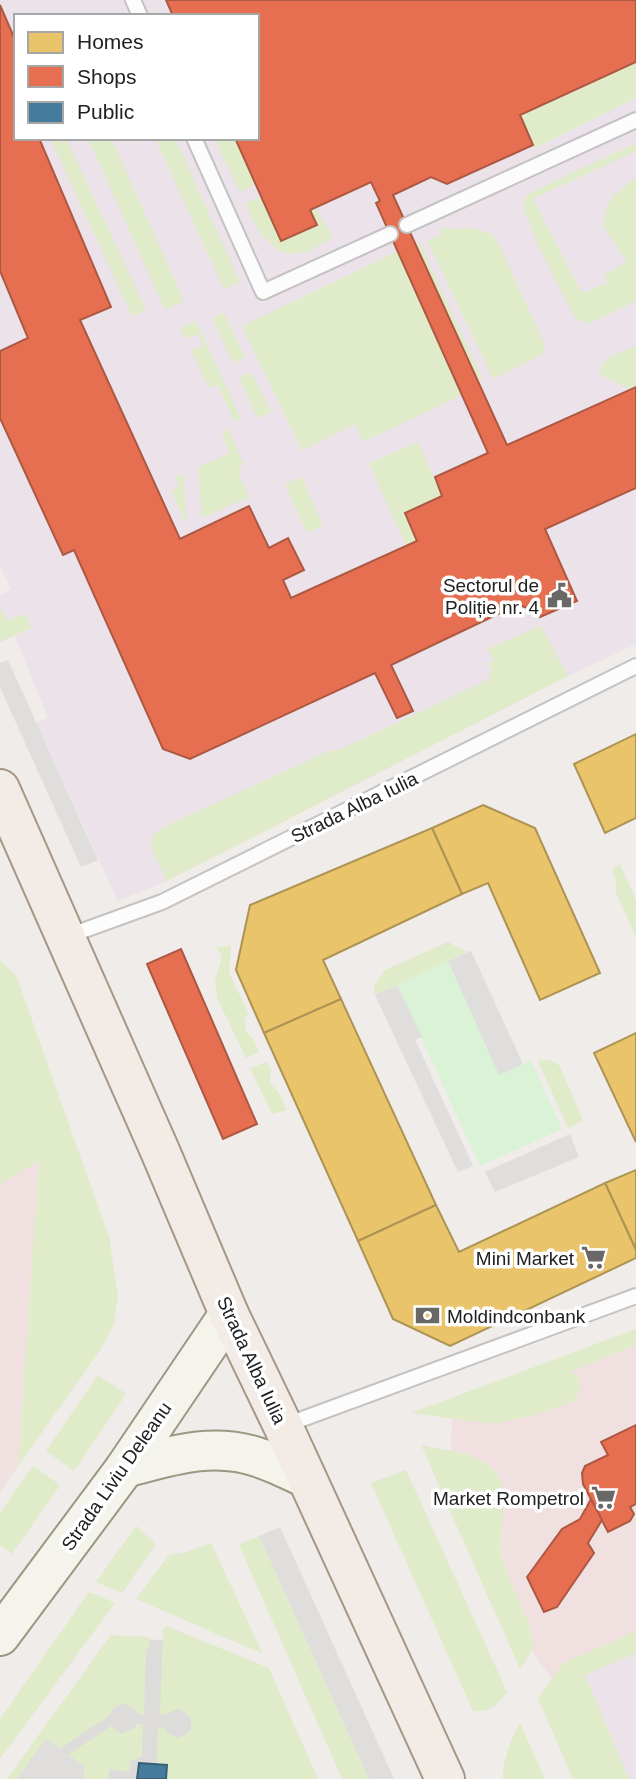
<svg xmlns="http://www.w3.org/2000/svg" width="636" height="1779" font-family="Helvetica,sans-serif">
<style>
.commercial{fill:#f0e0e0}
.industrial{fill:#ece2e9;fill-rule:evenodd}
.religious{fill:#dddcdb}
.grass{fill:#e0ebc9}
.park{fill:#daf3d6}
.parking{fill:#dfdedd}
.homes{fill:#e9c46a;stroke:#ad9354;stroke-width:2}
.shops{fill:#e76f51;stroke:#ac5843;stroke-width:2}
.public{fill:#457b9d;stroke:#3a6078;stroke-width:2}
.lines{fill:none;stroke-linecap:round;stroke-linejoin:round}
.service-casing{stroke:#c5c3c2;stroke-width:18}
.secondary-casing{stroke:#9a9880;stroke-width:42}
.primary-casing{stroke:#a59785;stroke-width:42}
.service{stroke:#fdfcfc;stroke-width:14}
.secondary{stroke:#f4f3ec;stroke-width:38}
.primary{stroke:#f2ebe6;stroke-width:38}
.labels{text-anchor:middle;stroke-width:7;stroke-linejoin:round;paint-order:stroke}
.poi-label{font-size:19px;fill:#212121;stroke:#fff;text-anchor:end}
.street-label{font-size:19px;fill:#212121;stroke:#fff}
</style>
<rect width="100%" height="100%" fill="#efece9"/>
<g class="commercial">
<path d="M39,1160l-21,306 -18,26v-308z"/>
<path d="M636,1345v308l-78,35 -26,-37 1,-6 -2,-17 -24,-54 -6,-22 3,-59 -30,-37 -23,-4 1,-33z"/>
</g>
<g class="industrial">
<path d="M0,0h636v644l-68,32 -401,205 -49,20 -82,-179 12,-4 -33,-82 17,-8 -25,-7 -7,-14v-12l11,-5 -11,-25zM16,16h241v122h-241z"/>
<path d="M636,1653v126h-7l-44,-104z"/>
</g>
<path class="religious" d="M119,1638l84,4 70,137h-256z"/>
<g class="grass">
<path d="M636,62v36l-101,50 -15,-33z"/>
<path d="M50,138h16l80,172 -14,6z"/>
<path d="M88,138h23l73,163 -19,9z"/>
<path d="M155,138h20l65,144 -16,7z"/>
<path d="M214,138h21l20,46 -15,8z"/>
<path d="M636,143v8l-103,48 49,94 25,-10 -2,-9 22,-12 -24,-36c5,-30 10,-31 33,-48v123l-48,23 -13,-6 -38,-75 -14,-36 2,-8 5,-6z"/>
<path d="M261,197l20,44 36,-16 -7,-15 5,-3 18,31 -27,14 -17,2 -10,-3 -19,-17 -15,-31z"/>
<path d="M473,228l19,6 8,12 45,100 -3,9 -49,24 -66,-139 14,-5 -1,-6z"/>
<path d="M420,243l62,135 -6,4 -62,-136z"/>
<path d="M398,251l64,144 -99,47 -8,-18 -53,27 -60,-125z"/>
<path d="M224,313l21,44 -12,6 -21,-45z"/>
<path d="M196,321l45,98 -6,3 -17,-37 -9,3 -18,-38 12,-5 -5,-11 -13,5 -5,-11z"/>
<path d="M636,346v41l-5,3 -32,-16c2,-18 23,-22 37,-28z"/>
<path d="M251,372l20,40 -14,6 -18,-40z"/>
<path d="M228,429l15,34 -5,9 11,25 -47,21 -4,-51 32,-14 -8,-21z"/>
<path d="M418,442l24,54 -25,45 -11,5 -37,-83z"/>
<path d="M183,473l4,52 -16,-35 8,-3 -4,-10z"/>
<path d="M302,477l21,49 -16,7 -22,-49z"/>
<path d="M0,607l7,14 18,-7 7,14 -32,14z"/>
<path d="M541,626l27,50 -401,205 -16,-34 2,-12 10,-8 166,-76 12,-2 149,-70 -2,-5 4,-3 -4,-8 6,-3 -7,-11z"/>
<path d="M620,864l16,37v36l-20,-44v-12l-4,-11z"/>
<path d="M448,942l19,10 -92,43 -1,-9 11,-16z"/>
<path d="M231,946l-2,27 20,41 -5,5 2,12 8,9 5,12 -13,6 -29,-60 -2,-17 7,-25 -6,-9z"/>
<path d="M0,961l16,14 93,262 9,59 -4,28 -13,25 -83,117 21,-305 -39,23z"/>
<path d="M550,1060l10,6 23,55 -15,7 -30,-67z"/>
<path d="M267,1062l4,8 -1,13 9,10 8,17 -15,4 -22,-46z"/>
<path d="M636,1329v16l-66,27 8,4 3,13 -8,13 -42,14 -37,8 -83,-11z"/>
<path d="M98,1375l28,19 -52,77 -28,-20z"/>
<path d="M421,1445c24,6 57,6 74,26 16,19 5,55 6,78 1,28 39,80 31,101 -3,7 -8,13 -12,19z"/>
<path d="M33,1466l27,19 -48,69 -12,-9v-32z"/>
<path d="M406,1470l101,222c-10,13 -17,21 -34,19l-102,-228z"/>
<path d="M136,1526l20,18 -34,49 -26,-11z"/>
<path d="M259,1536l110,243h-27l-103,-234z"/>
<path d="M211,1543l52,111 -127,-55 34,-45 13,-1z"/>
<path d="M89,1592l26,11 -115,156v-40z"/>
<path d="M166,1626l103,42 49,111h-152l-9,-15 1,-37 7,1v3l13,7 13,-7v-14l-13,-9 -12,7 -6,-2 3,-84z"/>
<path d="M636,1631v22l-51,22 44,104h-56l-35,-80 25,-36z"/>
<path d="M111,1635l39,2 -1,9 -3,5 -2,64 -6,-1 -3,-5 -12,-6 -12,7 -1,5 -50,34 -14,-10 -29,40h-10z"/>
<path d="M136,1723l7,2 -1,32 -12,4 -1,11 -20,-3v10h-25v-13l-16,-11 43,-29 11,8 14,-7z"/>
<path d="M520,1723l25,56h-42c0,-20 7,-38 17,-56z"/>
</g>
<path class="park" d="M448,961l51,114 32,-15 31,69 -82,37 -83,-181z"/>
<g class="parking">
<path d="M8,660l90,200 -17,7 -81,-180v-24z"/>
<path d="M471,951l52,113 -24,11 -51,-114z"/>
<path d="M397,985l25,52 -7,3 58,126 -15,6 -83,-177z"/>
<path d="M570,1134l9,23 -84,35 -10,-20z"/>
<path d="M280,1527l114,252h-25l-110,-243z"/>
<path d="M46,1739l38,27v13h-67z"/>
</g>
<g class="homes">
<path d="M636,734v84l-31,15 -31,-69z"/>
<path d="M483,805l52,23 65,145 -60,27 -52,-117 -26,11 -30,-66z"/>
<path d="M432,828l30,66 -139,66 18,39 -77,34 -28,-63 14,-65z"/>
<path d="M341,999l95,206 -78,36 -94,-208z"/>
<path d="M636,1033v109l-42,-89z"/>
<path d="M636,1170v80l-31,-67z"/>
<path d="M605,1183l31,67v8l-186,88 -57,-27 -35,-78 78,-36 23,47z"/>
</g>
<g class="shops">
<path d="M166,0h470v62l-116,53 13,30 -86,39 -16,-7 -38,18 114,250 129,-58v101l-91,41 32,72 -37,16 -8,-7 -10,-4 -9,1 -122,58 22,46 -16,7 -22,-45 -185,86 -27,-10 -89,-199 -11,5 -63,-137v-67l28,-13 -28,-67v-266l16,37v96h23l72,169 -31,13 100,219 69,-33 20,42 19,-10 16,32 -21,10 8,18 126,-57 -12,-28 37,-17 -7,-19 53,-24 -112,-250 4,-2 -9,-19 -61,28 7,15 -36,16 -46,-103h22v-122h-84z"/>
<path d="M181,949l76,175 -34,15 -76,-175z"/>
<path d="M636,1425v79l-6,3 4,7 -4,7 -22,11 -25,-48 -1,-11 3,-7 23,-11 -7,-13z"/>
<path d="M591,1499l11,21 -14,23 6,10 -37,54 -13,5 -17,-35 35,-48 18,-10z"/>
</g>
<path class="public" d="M139,1763l28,2 -1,14h-29z"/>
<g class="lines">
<defs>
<g id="service">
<path d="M133,0l7,16"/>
<path d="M194,138l69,154 127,-58"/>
<path d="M407,225l229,-105"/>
<path d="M68,936l94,-34 474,-236"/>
<path d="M286,1425l350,-129"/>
</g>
<g id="secondary">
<path d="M125,1468c45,-12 88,-27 135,-10 16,5 31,13 46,20"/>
<path d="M0,1636l125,-168 104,-154"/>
</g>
<path id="primary" d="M0,789l160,362 69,163 54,112 162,353"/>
</defs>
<use href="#service" class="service-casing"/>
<use href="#secondary" class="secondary-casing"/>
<use href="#primary" class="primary-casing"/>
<use href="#service" class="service"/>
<use href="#secondary" class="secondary"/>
<use href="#primary" class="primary"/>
</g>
<defs>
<symbol id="civic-bare" viewBox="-9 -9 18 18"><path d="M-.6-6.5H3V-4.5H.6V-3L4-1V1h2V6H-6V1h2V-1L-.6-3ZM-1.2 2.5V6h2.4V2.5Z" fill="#696867" stroke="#fff" stroke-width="2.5" paint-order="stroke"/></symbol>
<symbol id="supermarket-bare" viewBox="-9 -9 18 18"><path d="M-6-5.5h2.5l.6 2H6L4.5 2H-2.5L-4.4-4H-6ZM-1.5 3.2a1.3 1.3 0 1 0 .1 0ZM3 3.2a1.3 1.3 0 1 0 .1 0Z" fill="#696867" stroke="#fff" stroke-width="2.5" paint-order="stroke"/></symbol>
<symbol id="bank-bare" viewBox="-9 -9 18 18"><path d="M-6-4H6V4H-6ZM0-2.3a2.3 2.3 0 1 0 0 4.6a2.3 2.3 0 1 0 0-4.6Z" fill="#696867" stroke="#fff" stroke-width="2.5" paint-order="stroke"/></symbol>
</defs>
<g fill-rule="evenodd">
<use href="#civic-bare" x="542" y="578" width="35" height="35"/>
<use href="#supermarket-bare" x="576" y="1240" width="35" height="35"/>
<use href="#bank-bare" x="410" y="1298" width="35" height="35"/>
<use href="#supermarket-bare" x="586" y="1480" width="35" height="35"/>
</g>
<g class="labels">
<g class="poi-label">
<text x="539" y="592">Sectorul de<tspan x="539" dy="22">Poliție nr. 4</tspan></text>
<text x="574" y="1265">Mini Market</text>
<text x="447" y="1323" text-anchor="start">Moldindconbank</text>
<text x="584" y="1505">Market Rompetrol</text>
</g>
<g class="street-label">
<text transform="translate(354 807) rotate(-26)" y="7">Strada Alba Iulia</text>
<text transform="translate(252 1360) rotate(65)" y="7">Strada Alba Iulia</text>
<text transform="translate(116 1476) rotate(-55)" y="7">Strada Liviu Deleanu</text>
</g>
</g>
<rect x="14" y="14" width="245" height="126" fill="#ffffff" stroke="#a6a6a6" stroke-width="2"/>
<rect x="28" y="32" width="35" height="21" fill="#e9c46a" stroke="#a6a6a6" stroke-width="2"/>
<text x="77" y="49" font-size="21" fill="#212121">Homes</text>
<rect x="28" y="66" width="35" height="21" fill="#e76f51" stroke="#a6a6a6" stroke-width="2"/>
<text x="77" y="84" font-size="21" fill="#212121">Shops</text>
<rect x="28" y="102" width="35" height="21" fill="#457b9d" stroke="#a6a6a6" stroke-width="2"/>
<text x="77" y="119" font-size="21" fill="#212121">Public</text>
</svg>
